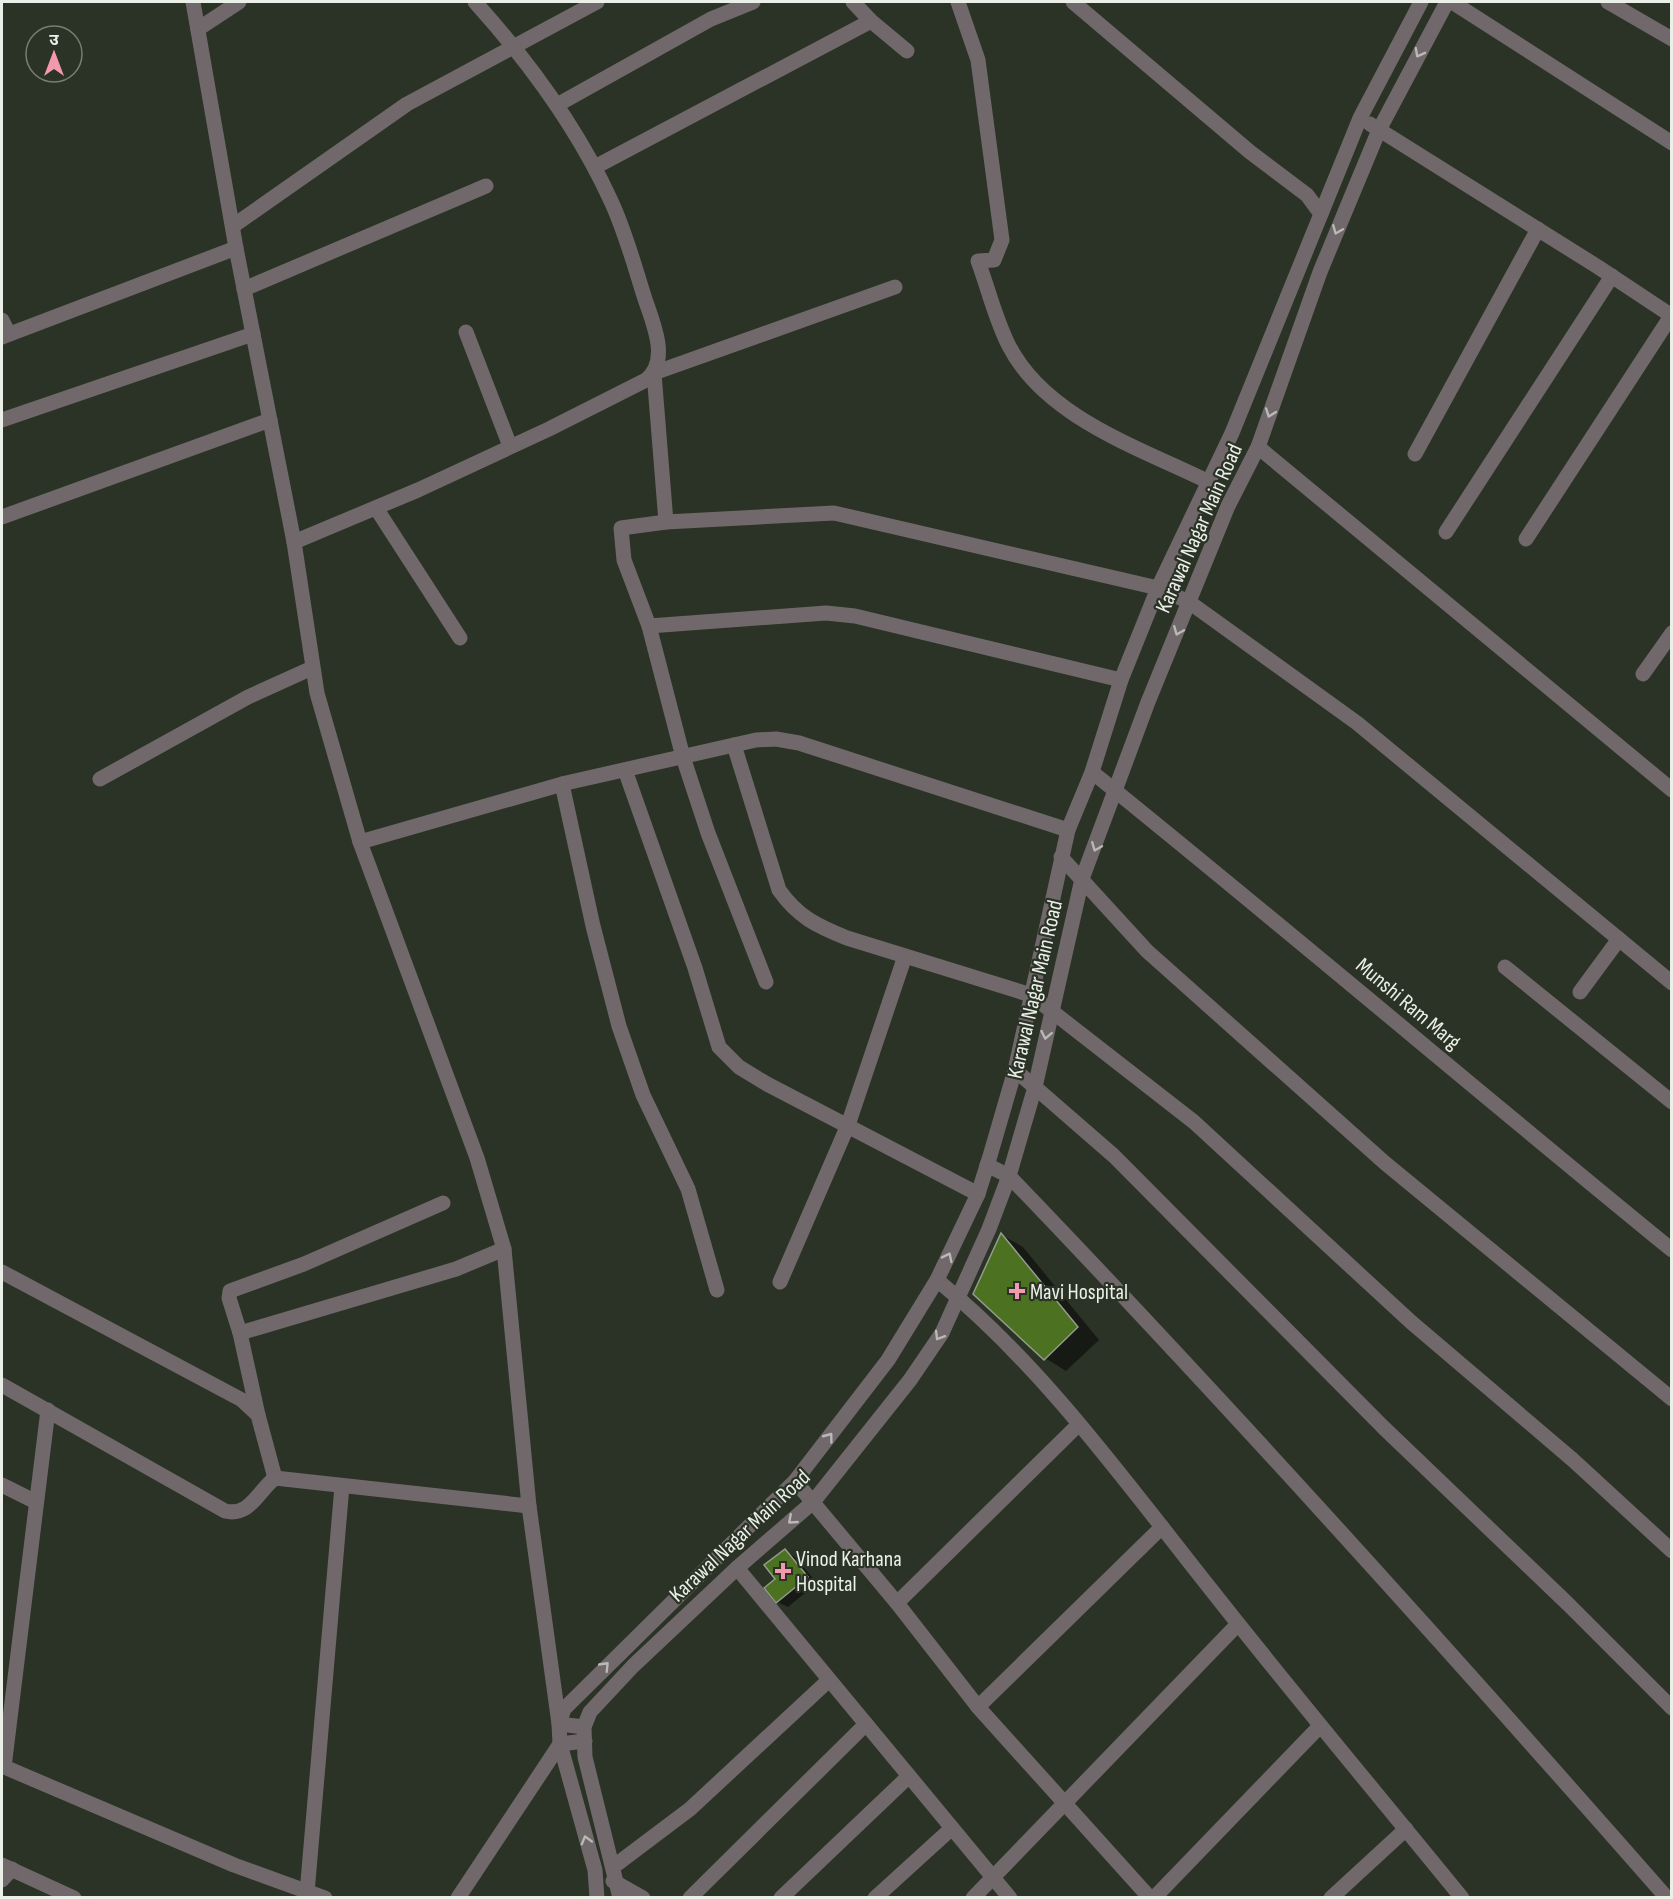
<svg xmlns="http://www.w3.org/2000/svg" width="1673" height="1899" font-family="'Sofia Sans Condensed','Noto Sans Devanagari',sans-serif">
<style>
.shadow{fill:#0007}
.building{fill:#4b7121;stroke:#949c8d;stroke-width:1.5}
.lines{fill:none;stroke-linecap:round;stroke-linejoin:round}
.minor{stroke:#70686a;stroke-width:15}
.oneway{stroke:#b9b9b5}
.poi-dot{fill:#f29aac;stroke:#2b3226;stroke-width:2}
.labels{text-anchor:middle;stroke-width:4.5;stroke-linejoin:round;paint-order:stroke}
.street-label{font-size:22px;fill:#eaefe7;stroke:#2b3226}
.poi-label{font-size:22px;fill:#eaefe7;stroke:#2b3226;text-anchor:start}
</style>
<rect width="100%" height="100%" fill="#2b3226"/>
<g class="shadow">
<path d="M1002,1235l21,12 76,93 -33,31 -21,-13z"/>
<path d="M785,1551l10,6 22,26 -29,24 -11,-5 1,-23z"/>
</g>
<g class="building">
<path d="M1001,1233l77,94 -34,33 -71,-66z"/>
<path d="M785,1549l23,28 -32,26 -12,-15 11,-9 -11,-14z"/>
</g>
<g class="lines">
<g class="minor">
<path d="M193,2l43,246 58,294 23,151 43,149 117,316 27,91 25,257 30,218 25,3"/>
<path d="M853,2l18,19 36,30"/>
<path d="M958,2l20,58 24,180 -8,20 -16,1c10,27 17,57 30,83 36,73 132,104 201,138"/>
<path d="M1073,2l177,150 57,43 14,19"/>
<path d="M1452,2l220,141"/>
<path d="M1608,2l64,37"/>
<path d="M198,29l41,-27"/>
<path d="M557,105l154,-86 42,-17"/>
<path d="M1370,124l228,143 74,49"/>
<path d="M595,167l276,-146"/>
<path d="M233,226l174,-122 190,-102"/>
<path d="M244,289l242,-103"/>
<path d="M2,320l7,14"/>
<path d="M466,332l44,114"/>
<path d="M2,337l234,-89"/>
<path d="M2,420l251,-86"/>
<path d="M1258,447l414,343"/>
<path d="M1415,454l123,-225"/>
<path d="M376,508l84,130"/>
<path d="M2,517l268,-97"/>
<path d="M666,522l-12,-149 241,-86"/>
<path d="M1446,532l166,-256"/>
<path d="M1526,539l145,-223"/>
<path d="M294,542l124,-52 131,-61 97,-49c25,-20 6,-59 -2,-84 -10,-32 -19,-65 -33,-95 -34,-74 -82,-139 -136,-199"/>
<path d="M649,626l177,-13 29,3 266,64"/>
<path d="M1643,674l29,-41"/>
<path d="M734,745l45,145c19,27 38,36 68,48l184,57 163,127 217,200 162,138 99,91"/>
<path d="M625,770l70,198 24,79 20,20 28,17 211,110"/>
<path d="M1092,772c195,157 385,319 580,478"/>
<path d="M100,779l148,-82 64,-29"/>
<path d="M562,784l31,142 26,100 24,69 45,94 29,101"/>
<path d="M360,842l206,-59 190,-43 20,-1 23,4 269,87"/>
<path d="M1061,857l86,94 238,212 287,236"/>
<path d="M1505,967l167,135"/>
<path d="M766,982l-58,-149 -25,-76 -34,-131 -25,-66 -3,-32 45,-6 168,-9 324,75 31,14 168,121 315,260"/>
<path d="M1580,992l39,-53"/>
<path d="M1015,1070l99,86 270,272 184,176 104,104"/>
<path d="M987,1165l22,11c226,235 443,477 658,722"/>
<path d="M2,1272l240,128 16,15 17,63"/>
<path d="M937,1280c107,87 190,204 276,312 81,103 166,204 249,306"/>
<path d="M780,1282l68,-157 57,-169"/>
<path d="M240,1333l-11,-35 1,-7 74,-27 139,-61"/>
<path d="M2,1385l223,126c25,6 33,-20 50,-33l254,28"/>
<path d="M258,1415l-18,-82 216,-64 48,-20"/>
<path d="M795,1481l102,122 81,104 172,191"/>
<path d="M2,1485l34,17"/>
<path d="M737,1568l273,330"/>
<path d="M897,1603l181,-178"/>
<path d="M978,1707l184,-180"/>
<path d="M2,1766l232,99 91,33"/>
<path d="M4,1767l44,-357"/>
<path d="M2,1865l72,33"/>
<path d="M613,1867l77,-58 139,-129"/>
<path d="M2,1880l10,-11"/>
<path d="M613,1881l30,17"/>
<path d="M307,1893l35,-407"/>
<path d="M458,1898l102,-154 25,-3"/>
<path d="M597,1898l-2,-28 -35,-126 -1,-20 5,-15 231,-228 93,-121 49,-80 41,-86 12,-38 25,-86 53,-240 24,-58 29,-92 37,-92 74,-155 128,-315 61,-116"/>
<path d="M620,1898l-35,-141 -1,-30 6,-15 43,-46 104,-98 76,-66 97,-122 32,-47 47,-104 20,-53 26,-89 47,-208 66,-177 80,-196 30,-59 62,-175 59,-142 68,-128"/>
<path d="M690,1898l176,-174"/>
<path d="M781,1898l128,-122"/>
<path d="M875,1898l77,-70"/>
<path d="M973,1898l265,-274"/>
<path d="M1154,1898l166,-172"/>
<path d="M1331,1898l75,-69"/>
</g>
</g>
<defs><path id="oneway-chevron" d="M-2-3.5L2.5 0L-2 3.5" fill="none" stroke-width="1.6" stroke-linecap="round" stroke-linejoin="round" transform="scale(1.5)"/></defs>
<g class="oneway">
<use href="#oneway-chevron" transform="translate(1419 53) rotate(118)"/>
<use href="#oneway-chevron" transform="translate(1337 230) rotate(112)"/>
<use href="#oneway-chevron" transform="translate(1270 413) rotate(110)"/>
<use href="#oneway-chevron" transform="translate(1178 631) rotate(112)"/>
<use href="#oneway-chevron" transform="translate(1096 847) rotate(112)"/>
<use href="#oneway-chevron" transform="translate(1046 1035) rotate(101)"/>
<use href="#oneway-chevron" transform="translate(948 1257) rotate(-64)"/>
<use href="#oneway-chevron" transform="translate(939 1336) rotate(121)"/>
<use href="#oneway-chevron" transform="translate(829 1437) rotate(-53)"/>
<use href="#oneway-chevron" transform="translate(792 1520) rotate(139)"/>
<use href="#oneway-chevron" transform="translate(605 1666) rotate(-46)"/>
<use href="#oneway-chevron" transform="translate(586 1840) rotate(-106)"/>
</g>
<g class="poi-dot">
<path d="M1014 1282h6v6h6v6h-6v6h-6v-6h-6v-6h6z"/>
<path d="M780 1562h6v6h6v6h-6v6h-6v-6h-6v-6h6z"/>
</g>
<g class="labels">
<g class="street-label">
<text transform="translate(1198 528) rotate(-66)" y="8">Karawal Nagar Main Road</text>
<text transform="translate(1034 989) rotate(-77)" y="8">Karawal Nagar Main Road</text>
<text transform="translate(1409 1003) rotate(40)" y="8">Munshi Ram Marg</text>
<text transform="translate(739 1535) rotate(-43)" y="8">Karawal Nagar Main Road</text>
</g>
<g class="poi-label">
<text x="1030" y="1299">Mavi Hospital</text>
<text x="796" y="1566">Vinod Karhana<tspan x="796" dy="25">Hospital</tspan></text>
</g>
</g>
<rect width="1673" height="1899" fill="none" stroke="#eaefe7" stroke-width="6"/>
<g transform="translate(54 54)"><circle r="28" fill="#2b3226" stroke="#777e73" stroke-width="1.5"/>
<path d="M0-4.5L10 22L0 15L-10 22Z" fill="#f29aac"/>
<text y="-9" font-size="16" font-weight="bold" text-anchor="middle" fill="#eaefe7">उ</text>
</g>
</svg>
